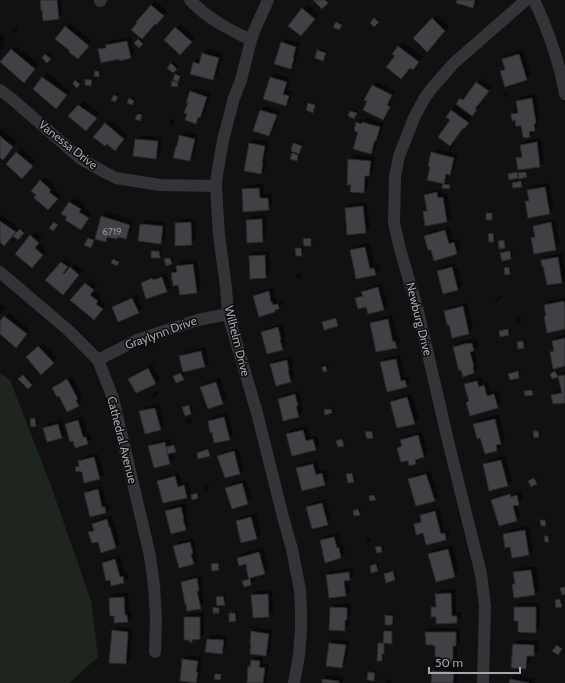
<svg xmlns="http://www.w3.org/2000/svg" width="565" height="683" font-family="Cabin,sans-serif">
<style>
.green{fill:#1e251e}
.shadow{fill:#0007;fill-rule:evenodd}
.building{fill:#404145;stroke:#2b2b2e}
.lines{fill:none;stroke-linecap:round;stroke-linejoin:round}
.minor{stroke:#323437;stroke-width:12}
.labels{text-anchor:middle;stroke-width:3;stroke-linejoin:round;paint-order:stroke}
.number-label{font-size:10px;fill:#8a8f97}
.street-label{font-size:12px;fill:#a3a9b2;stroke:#0c0c0d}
</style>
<rect width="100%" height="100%" fill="#111112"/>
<path class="green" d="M0,373l10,7 40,103 41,118 7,56 -29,26h-69z"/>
<g class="shadow">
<path d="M41,0h20l1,14 -4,4z"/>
<path d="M458,0h19v2l-5,5z"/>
<path d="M155,1l12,10 -26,28 3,3 -5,4 -3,-3 5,-6 10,-32z"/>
<path d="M307,5l12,9 -14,17 -3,-22z"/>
<path d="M437,15l12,11 -22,24 -13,-12z"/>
<path d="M377,17l3,3 -6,6 -3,-3z"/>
<path d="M339,21l4,2 -3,4 -3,-4z"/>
<path d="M70,23l22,18 -14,17 -12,-31z"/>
<path d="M180,24l15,13 -11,13 -8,-22z"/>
<path d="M16,27l2,3 -3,4 -3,-3z"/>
<path d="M0,33l5,4 -3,5 4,3 -6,7z"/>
<path d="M131,37l3,16 -4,4 -11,1 -20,-8 5,-5h3l3,-4z"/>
<path d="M286,39l14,4 -3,11h1l-3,10 -4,4 -9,-25z"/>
<path d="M403,42l20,15 -6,8 -21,-9 -3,-2z"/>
<path d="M16,46l23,18 -11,13 -16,-27z"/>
<path d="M207,49l16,5 -6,21 -5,4 -18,-16 4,-5 3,1 2,-5z"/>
<path d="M320,49l7,2 -2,7 -2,2 -5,-9z"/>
<path d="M523,50l8,25 -5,4 -24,-8 3,-3 -2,-8 4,-5z"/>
<path d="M48,53l4,3 -5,5 -4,-3z"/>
<path d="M173,62l5,4 -5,6 -5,-4z"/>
<path d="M97,69h3v5l-2,2 -2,-5z"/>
<path d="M47,73l24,18 -15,17 -22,-19z"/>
<path d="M178,73l3,1 -1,5 -2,2h1l-1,3 -2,2 -3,-4 2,-2 1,-5z"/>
<path d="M275,73l15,5 -3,12 6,2 -3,9 -4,4 -15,-28z"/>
<path d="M88,78h5v5l-2,2 -5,-6z"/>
<path d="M481,78l11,8 -13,18 2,1 -9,10 -15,-11 8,-10 2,2z"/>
<path d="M78,79l3,3 -2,3 -5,-1z"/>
<path d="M377,82l18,9 -5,10 3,1 -6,13 6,-12 -2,-1 -7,13h2l-3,4 -10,-33z"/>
<path d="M195,88l16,5 -7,20 -9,10 -7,-9 3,-22z"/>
<path d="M508,91l1,3 -2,2 -3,1 -1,-3 2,-2z"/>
<path d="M116,93l3,2 -4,6 -3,-2z"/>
<path d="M536,94l4,24 -2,2 1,5 -5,5v2l-4,4 -8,-11 -10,-11 4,-4h2l-1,-9 4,-4z"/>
<path d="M132,97l3,2 -2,3h-5z"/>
<path d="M83,101l17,12 -10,12 -20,-9z"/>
<path d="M311,102l5,2 -2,6 -2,1 -3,-7z"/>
<path d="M265,106l15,5 -7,20 -4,4 -8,-25z"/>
<path d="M456,106l16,12 -4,6 -4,4v-1l-13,17 3,1 -3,5h-2l2,-5 -12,-9 13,-17 -4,-3z"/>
<path d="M353,109l5,2 -4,6 -5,-2z"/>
<path d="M140,112l3,2 -1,4 -2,2 -2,-6z"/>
<path d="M367,118l17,5 -9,26 -4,4 -12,-21 -2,-9 5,-4 3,1z"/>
<path d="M172,119l3,1 -1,4 -2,2 -3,-1 1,-4z"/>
<path d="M110,120l18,15 -9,10 -12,-3 -1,-18z"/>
<path d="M0,128l17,14 -10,12 -7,6z"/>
<path d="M184,132l14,3 -4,21 -5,4 -12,-14 1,-1 2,-9z"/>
<path d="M141,136l21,1 -2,16 -5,5 -19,-18z"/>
<path d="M541,138l3,24 -4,4 -23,-8 6,-4 -2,-9 5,-4z"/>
<path d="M254,139l15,3 -4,17h2l-2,10 -4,4 -16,-2 5,-28z"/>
<path d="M296,142l7,2 -2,7 -2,2h1l-2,5 -2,2 -3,-6 2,-2 -1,-8z"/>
<path d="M21,148l15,13 -10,12 -19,-9z"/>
<path d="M436,149l22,5 -4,16 -4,4h-1l-1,4 -4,4 7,1v3l-2,2 -5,-4 1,-1 -17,-4 3,-13 1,-13z"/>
<path d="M354,155l21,2 -2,14 -4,4 -1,13 -5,4 -11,-7 -3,-25z"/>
<path d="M519,171v3l2,-2 6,-1 1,4 -2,2 -6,-2 -2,2 -9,-3 2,-1z"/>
<path d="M45,177l9,8 -1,2 8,8 -9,10 -11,-24z"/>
<path d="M523,180v4l-2,2 -8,-3 2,-2z"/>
<path d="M549,183l5,26 -5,4 -23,-11 4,-4 -2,-8 5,-4z"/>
<path d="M263,184l1,10h8v11l-4,5 -25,-21 4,-4z"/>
<path d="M441,189l1,5 5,-1 4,24 -4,4 -23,-9 3,-4 -2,-13 4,-4z"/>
<path d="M74,198l10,6 -1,3 9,6 -7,12 -4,4 -13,-12 -5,-4 7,-11z"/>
<path d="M367,202l3,26 -4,4 -20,-24 4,-4z"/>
<path d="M489,211h4v6l-2,2 -4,-6z"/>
<path d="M106,212l27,8 -3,14 -5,4 -6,-2 -2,2 -7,-2 -4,5 -4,-25z"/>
<path d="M2,215l9,7 1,-1 7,7 -10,12h-9v-23z"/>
<path d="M266,215v22l-4,4 -15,-20 4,-5z"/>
<path d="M180,219h15l1,21 -4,4 -16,-20z"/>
<path d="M555,219l5,25 -4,5 -21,4 -3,-15 4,-4 -2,-8 5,-4z"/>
<path d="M145,220l21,2 -1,17 -5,4 -19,-18z"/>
<path d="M449,227l4,13 5,-1 3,10 -4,4 -31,-16 4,-5z"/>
<path d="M22,228l3,3 -8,8 -2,-3z"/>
<path d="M35,232l7,6 -4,5 8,7 -10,13 -20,-9z"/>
<path d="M491,232h3l1,7 -2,2 -4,-7z"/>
<path d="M90,236l5,2 -3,7 -2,2 -2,-9z"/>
<path d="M306,237h6l1,6 -2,2 -6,-6z"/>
<path d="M501,239h4l1,6 -1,2 -6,-6z"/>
<path d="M370,243l4,23 5,-1 1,5 -4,4 -19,4 -6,-28 4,-4z"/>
<path d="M303,246v7l-2,2 -5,-7 2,-1z"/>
<path d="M161,249v6l-2,2 -7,-5 2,-2z"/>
<path d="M512,250l1,6 -2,2 -8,1 -2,-5 2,-2z"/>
<path d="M269,251l1,22 -5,4 -15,-21 4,-4z"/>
<path d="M562,253l3,18v8l-3,3 -15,2 -3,-19 -2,-5 4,-4z"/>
<path d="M172,257l2,4 -2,2 -7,-3 2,-2z"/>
<path d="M66,258l5,5 -4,5 2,2 6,-6 8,7 -20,23 -1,-32z"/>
<path d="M116,258l4,2 -3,5 -3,-5z"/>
<path d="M197,260l4,28 -4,4 -18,-8 -7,-11 10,-11z"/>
<path d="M456,264v1l-14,4v2l15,-4 5,18 -5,5 -19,-18 4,-5z"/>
<path d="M507,266h3l1,6 -2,1 -4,-5z"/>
<path d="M166,273l5,14 -4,4 -25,-8 4,-4 10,-4 1,1z"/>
<path d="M298,273h3v4l-2,2h-3v-4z"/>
<path d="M90,279l7,6 -4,5 8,7 -1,2 6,5 -12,14 -8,-34z"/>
<path d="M382,284l6,21 -4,4 -17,-3 -11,-8 4,-4 3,-1v-1l4,-4z"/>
<path d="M273,288l2,10h2l1,4 4,-1 1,2 -8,8 -21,-15 5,-4z"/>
<path d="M137,294l5,14 -4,4 -25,-5 4,-4z"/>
<path d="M500,296l2,2 -6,4 -1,-2z"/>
<path d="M565,298v30l-20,-11 2,-2 -2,-10 4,-4z"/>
<path d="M467,303l6,25 -4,5 -17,4 -3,-14 -4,-12 4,-4z"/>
<path d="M0,304l5,4 -5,6z"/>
<path d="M9,313l21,17 -10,12 -20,-9v-10z"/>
<path d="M392,315l5,23 2,-1 1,5 -4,5 -25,-24 5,-4z"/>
<path d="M518,316h2l1,6 -2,2h-2l-1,-6z"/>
<path d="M337,317l2,6 -2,2 -14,-2 2,-2z"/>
<path d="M282,324l3,10 -1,1 2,10 -4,4 -20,-17 5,-4z"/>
<path d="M510,328l1,4 -2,2 -8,2 -1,-4 2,-2z"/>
<path d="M565,335v30l-14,-13 3,-3 -1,-8 4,-4z"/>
<path d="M472,339v1l5,-1 1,7 -4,3 3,12 -1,1 2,6 -4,5 -20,-26 4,-4z"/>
<path d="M525,340l1,5 -2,2 -6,-5 2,-1z"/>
<path d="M43,343l14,15 -16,15 -13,-16z"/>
<path d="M205,347l4,15 -4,4 -25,-9 5,-5z"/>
<path d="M400,355l5,23 4,-1 2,5 -4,4 -26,-23 4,-5z"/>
<path d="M291,356l2,10 -1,1 3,10 -5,4 -19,-17 4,-4z"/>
<path d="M152,364l8,15 -4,4 -9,5 -18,-9 5,-4z"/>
<path d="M328,364l1,4 -2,2 -3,1 -1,-4 2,-2z"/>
<path d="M520,370l1,5 -2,2 -8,2 -2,-5 2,-2z"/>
<path d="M557,370l2,4 -2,2 -6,-2z"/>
<path d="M183,371l2,6 -1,2 -10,-3 2,-2z"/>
<path d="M564,372h1v30l-13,-7 5,-4 5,-1 -3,-13z"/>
<path d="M25,374l8,9 -5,5 -8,-9z"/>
<path d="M72,376l9,18 -1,2 2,4 -4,5 -19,-10 -6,-7 5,-5z"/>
<path d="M482,377l1,6 5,-1 3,10 7,-2 3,13 -4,4 -30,-4 3,-3 -4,-15 4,-5z"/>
<path d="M220,378l7,21 -5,4 -21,-16 4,-4z"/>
<path d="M533,389l1,3 -2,2 -7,-2 2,-2z"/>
<path d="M158,391v2l-1,2 -5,2 -1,-2 2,-2z"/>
<path d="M299,391l2,10 -1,1 3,10 -5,4 -19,-17 4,-4z"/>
<path d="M411,394l8,24 -4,5 -17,4 -7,-25 4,-4z"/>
<path d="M159,404l5,21 -4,4 -20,-17 4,-4z"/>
<path d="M191,404l2,8 -2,1 -8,-6 2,-2z"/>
<path d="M333,407l1,4 -2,2 -7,-2 2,-2z"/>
<path d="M228,413l5,22 -4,4 -16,-8 -4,-10 4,-4z"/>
<path d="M499,415l6,24 -5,4 1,2 -4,5 -16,-14 -7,-11 5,-5z"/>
<path d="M37,417l1,6 -2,2 -4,1 -1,-6 2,-2z"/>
<path d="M83,417l4,17 3,-1 2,6 -4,4 -22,-19 4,-4z"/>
<path d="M191,417l1,4 -2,2 -3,1 -1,-4 2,-2z"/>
<path d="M62,420l3,13 -4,4 -17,-9 4,-4z"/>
<path d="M307,426l3,12 7,-2 2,9 -4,4 -28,-15 4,-4z"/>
<path d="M373,430l1,5 -2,2 -6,-4 2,-2z"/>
<path d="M536,430h4v5l-2,2 -4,-5z"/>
<path d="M422,431l6,21 -4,4 -4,2v1l-4,4 -6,1 -1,-4 -11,-12 4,-4 -1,-4 4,-4z"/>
<path d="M344,438l1,5 -2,2 -6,-4 2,-2z"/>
<path d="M169,439l2,6 4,-2 2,6 -5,3 2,7 -4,4 -15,4 -6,-20 5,-5z"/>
<path d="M209,448l2,5 -2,2 -11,-2 1,-2z"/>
<path d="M238,448l6,21 -5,4 -21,-17 5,-4z"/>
<path d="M98,454l6,20 -5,4 -23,-11 3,-4v-1l4,-5z"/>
<path d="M505,456l7,25 -4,5 -23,-22 4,-4z"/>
<path d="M317,461l3,10 6,-1 3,10 -4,4 -28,-15 5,-5z"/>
<path d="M353,471l3,8 -2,2 -7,-6 2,-2z"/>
<path d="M430,471l4,13h1l3,12 -4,4 -24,-20 4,-5z"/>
<path d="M179,473l3,10 6,-1 3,10 -4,5 -24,5 -5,-20 4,-5z"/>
<path d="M536,477l2,4 -2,2 -5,-3z"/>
<path d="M246,479l6,20 -4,4 -21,-15 4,-4z"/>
<path d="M209,485v3l-2,2h-3v-2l1,-2z"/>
<path d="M102,486l4,18 3,-1 1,5 -4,4 -15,4 -6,-22 4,-5z"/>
<path d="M515,491v2l6,-1 2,7 -6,5 3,12 -4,4 -24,-20 5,-4zM515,492l1,2 -20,5v-2z"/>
<path d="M199,492l1,4 -2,1 -6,-1 2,-2z"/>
<path d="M376,494l1,3 -2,2 -5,-3 1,-1z"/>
<path d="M326,499l5,20 -4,5 -20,-17 5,-4z"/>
<path d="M185,503l3,10 -2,2 3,10 -4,4 -19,-18 4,-4z"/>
<path d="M360,508l1,4 -2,2 -5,-3 2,-2z"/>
<path d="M439,508l6,23 4,-1 1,5 -4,4 -22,-7 -9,-8 4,-4 3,-1 -1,-4 4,-4z"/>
<path d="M256,514l5,20 -4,4 -20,-16 4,-5z"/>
<path d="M111,516l3,8v-1l6,20 -5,4 -25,-14 4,-4 -1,-5 4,-4z"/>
<path d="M546,518l1,5 -2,2 -3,-4 1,-2z"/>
<path d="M529,526l4,24 -4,4 -25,-20 4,-4z"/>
<path d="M339,533l2,11h2l2,9 -4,5 -15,3 -5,-20 4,-5z"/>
<path d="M550,534v5l-1,2 -4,-4 2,-2z"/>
<path d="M370,537l1,4 -5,3 -1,-4 2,-2z"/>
<path d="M194,538l2,10 -1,1 3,10 -5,4 -19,-16 4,-5z"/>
<path d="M383,545l1,4 -2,2 -4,1 -1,-5 1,-1z"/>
<path d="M452,545l7,27 -4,4 -19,5 -7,-26 4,-5z"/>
<path d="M263,548l6,21 -4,4 -11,3 1,4 -4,4 -8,-2 6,-5 -2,-14 -9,-5 4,-4z"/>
<path d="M120,556l4,17h3l1,5 -4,4 -21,-19 4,-4z"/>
<path d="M219,562l1,6 -2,1 -6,-4 2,-2z"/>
<path d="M378,563l1,5 -2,2 -6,-4 1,-2z"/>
<path d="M536,566l3,24 -4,4 -22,-9 3,-3 -2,-10 5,-4z"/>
<path d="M353,568l1,7 -4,5h-2l2,11 -4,4 -19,-20 4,-4z"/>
<path d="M395,570l2,7 -2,2 -8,2 -2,-7 2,-1z"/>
<path d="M201,575l2,11 -2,1 3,17 -4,4 -18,-26 4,-4z"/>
<path d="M455,589l1,23h5v5l-4,5 -20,-6 -5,-8 4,-4v-10l5,-4z"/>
<path d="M272,590l1,22 -4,4 -17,-20 4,-5z"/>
<path d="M128,593l1,18h2l1,6 -5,4 -12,-6 -5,-17 4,-4z"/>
<path d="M225,595l1,7 -2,2 -4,1v5l-1,2 -5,-4 2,-2h2l-1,-8 2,-2z"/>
<path d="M562,598l1,6 -2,2 -5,-5 2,-2z"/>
<path d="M520,603h20v24l-5,5 -15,-12h-5v-13z"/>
<path d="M336,604h15v10l-2,2v10l-5,4 -13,-22z"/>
<path d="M232,612h5v6l-2,2 -5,-6z"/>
<path d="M204,613v21l-4,4 -6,1 -2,2 -2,-2 -5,-21 4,-4z"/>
<path d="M388,614h6v8l-2,2 -6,-8z"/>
<path d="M117,627l15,1 -2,31 -5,4 -12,-32z"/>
<path d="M256,628l16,2 -2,21 -4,4 -14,-23z"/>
<path d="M431,628h29v13l-3,3v13l-4,5 -12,-6 -5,-11 -10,-13z"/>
<path d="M386,629l8,1 -1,11 -2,2 -5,-1 -3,16 -2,2 -2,-16 2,-2h3l1,-11z"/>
<path d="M212,635l15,1 -1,12 -4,5 -14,-14z"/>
<path d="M334,639l15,2 -3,21 -4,5 -12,-24z"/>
<path d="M518,640l20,1v10l-5,4h-2l-1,8 -4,5 -12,-24z"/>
<path d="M559,644l4,2 -4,6 -2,-6z"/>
<path d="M188,655l13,2 -1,11h1l-1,10 -4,4 -13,-23z"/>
<path d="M256,657h7v6l6,1 -3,19h-18l1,-16 3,-3v-3z"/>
<path d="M437,667l20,1v14l-1,1h-24l1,-12z"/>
<path d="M371,671h6l-1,7 -2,2 -5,-8z"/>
<path d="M218,672l4,1 -1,4 -2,2 -3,-5z"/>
<path d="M328,675l15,2v6h-20v-4z"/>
<path d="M515,675l20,4 -1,4h-24l1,-3z"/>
<path d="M388,679h3v4h-5v-2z"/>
</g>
<g class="building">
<path d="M40,0h17l2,19 -16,2 -1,-11h-1z"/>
<path d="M313,0h12l3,3 -6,6z"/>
<path d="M457,0h18l-2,8 -17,-5z"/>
<path d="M151,5l13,11 -8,9 -1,-1 -13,15 -11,-9 6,-7 -1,-1z"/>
<path d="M302,8l13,11 -14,17 -13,-10z"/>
<path d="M374,18l5,4 -5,5 -4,-4z"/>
<path d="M432,18l13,13 -9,10v1l-9,10 -14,-14z"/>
<path d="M336,22l6,3 -3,5 -6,-3z"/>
<path d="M65,26l24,20 -11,13 -9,-7 1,-1 -15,-12z"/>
<path d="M175,27l17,15 -12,13 -16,-15z"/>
<path d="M138,39l5,5 -4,4 -5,-5z"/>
<path d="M127,41l4,17 -12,3v-2l-18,4 -3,-14 8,-1 -1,-3z"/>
<path d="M281,42l15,5 -3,11h1l-3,11 -17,-5z"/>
<path d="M398,46l21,16 -6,8 -3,-2 -9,11 -15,-12 9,-11 -3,-2z"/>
<path d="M11,49l24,20 -11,14 -24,-21z"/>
<path d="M317,50l9,3 -3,8 -8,-3z"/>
<path d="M202,53l17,5 -6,22 -23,-6 3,-12 6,2z"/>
<path d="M45,54l6,5 -4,4 -5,-5z"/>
<path d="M519,54l8,26 -22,7 -5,-16 5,-1 -3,-11z"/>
<path d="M171,63l6,6 -4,4 -6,-5z"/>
<path d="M95,71h4v6l-5,-1z"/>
<path d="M175,74l5,2 -2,6 -5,-2z"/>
<path d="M42,77l25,18 -11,14 -23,-20z"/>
<path d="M270,77l17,5 -4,12 6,2 -3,10 -23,-7z"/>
<path d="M85,79l7,1 -1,6 -6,-1z"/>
<path d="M75,80l5,4 -3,4 -4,-4z"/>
<path d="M172,81l6,2 -1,4 -6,-1z"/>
<path d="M476,82l13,9 -14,18 2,1 -5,6 -16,-12 4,-6 3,2z"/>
<path d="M372,85l20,10 -5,10 3,2 -7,13 -20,-10 4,-9 -3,-1z"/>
<path d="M190,91l17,6 -7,21 -2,-1 -2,7 -11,-4 2,-6 -3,-1 4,-10h-2z"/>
<path d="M114,95l4,2 -3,5 -4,-2z"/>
<path d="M129,98l5,3 -2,4 -5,-2z"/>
<path d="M532,98l4,25 -2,1 1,7 -6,1 1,5 -5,1 -2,-1 -2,-11h-5l-1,-6 -3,1 -1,-7 7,-1 -2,-12z"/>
<path d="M308,103l7,2 -2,8 -7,-3z"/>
<path d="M78,105l19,13 -11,13 -18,-15z"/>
<path d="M260,110l17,5 -8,21 -16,-5z"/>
<path d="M451,110l18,13 -5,6 -1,-1 -13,18 -12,-9 12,-17 -4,-3z"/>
<path d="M350,111l7,2 -3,6 -6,-3z"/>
<path d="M138,114l4,1 -2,6 -5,-2z"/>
<path d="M356,122l5,2 1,-2 18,5 -4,14 -1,-1 -4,14 -18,-5 5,-17 -4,-1z"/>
<path d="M105,123l19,16 -9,12 -8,-7 -2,2 -12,-9z"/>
<path d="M179,135l16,4 -5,22 -17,-3 3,-12h1z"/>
<path d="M0,136l13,11 -10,13 -3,-2z"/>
<path d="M135,139l23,2 -2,18 -23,-3z"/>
<path d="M537,142l3,25 -22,3 -2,-12 6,-1 -2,-12z"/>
<path d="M249,143l16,3 -3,17h1l-2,11 -17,-3z"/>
<path d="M293,143l9,3 -3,8 -8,-3z"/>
<path d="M16,152l17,14 -11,13 -16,-15z"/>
<path d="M431,152l23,6 -4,17 -4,-1 -2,10 -17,-4 3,-13 -2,-1z"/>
<path d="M292,153l6,2 -1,6 -7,-2z"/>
<path d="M348,159l23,2 -2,15h-4l-1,17 -14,-1 1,-7h-4z"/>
<path d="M517,172l1,6 -9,2 -1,-6z"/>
<path d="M526,172l1,5 -8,2 -1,-6z"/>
<path d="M40,180l11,10 -2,2 9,7 -10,11 -14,-12 2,-3 -5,-4z"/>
<path d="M521,181l1,6 -9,1 -1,-5z"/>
<path d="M443,184l7,1 -1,4 -7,-1z"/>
<path d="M545,187l5,27 -22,4 -3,-17h4l-2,-11z"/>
<path d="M259,188l1,10h8l1,12 -26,2 -1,-23z"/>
<path d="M437,192l1,6 5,-1 4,25 -22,4 -2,-15h4l-3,-16z"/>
<path d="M69,202l12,7 -2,3 10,6 -8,12 -16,-10 2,-3 -6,-3z"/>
<path d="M363,206l3,27 -19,2 -2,-27z"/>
<rect x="486" y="213" width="6" height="7"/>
<path d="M101,216l29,9 -4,14 -8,-2 -1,2 -10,-2 -1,5 -11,-3z"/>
<path d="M262,219l1,23 -16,1 -1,-23z"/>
<path d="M0,221l16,11 -12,14 -4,-4z"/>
<path d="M54,222l4,3 -5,6 -4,-3z"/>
<path d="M191,222l1,23 -17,1v-23z"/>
<path d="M551,222l5,28 -22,4 -3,-16 4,-1 -2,-11z"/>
<path d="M140,224l23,2 -2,18 -23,-3z"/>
<path d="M20,229l4,4 -6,7 -5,-4z"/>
<path d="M445,230l4,14 5,-2 3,12 -23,7 -3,-11h-3l-4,-14z"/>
<path d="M493,233l1,9h-5l-1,-8z"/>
<path d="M30,235l9,8 -4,5 8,7 -11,13 -17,-14z"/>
<path d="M88,238l6,2 -3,8 -7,-3z"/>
<path d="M311,238v8h-7l-1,-7z"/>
<path d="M504,240l1,8 -6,1 -1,-8z"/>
<path d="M365,247l5,22 4,-1 2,7 -20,4 -6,-29z"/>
<path d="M295,248h6l1,8h-6z"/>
<path d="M151,251h8l1,7h-9z"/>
<path d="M510,251l1,8 -9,2 -2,-8z"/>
<path d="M265,255l1,23 -16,1 -1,-23z"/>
<path d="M558,257l4,26 -15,2 -4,-19 -1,1 -1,-7z"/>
<path d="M170,258l2,6 -6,2 -2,-7z"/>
<path d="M113,259l6,3 -2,4 -6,-3z"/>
<path d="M61,262l7,5 -5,6 1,1 6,-7 9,8 -16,20 -18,-15z"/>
<path d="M193,264l4,29 -17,2 -2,-10 -5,1 -2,-13 6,-1 -1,-6z"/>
<path d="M452,267l6,23 -15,4 -6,-23z"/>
<path d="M509,267l1,7 -5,1 -1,-7z"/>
<path d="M162,277l5,15 -21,7 -5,-16 11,-5 1,2z"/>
<path d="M85,283l9,7 -4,5 8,6 -2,3 7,5 -9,11 -24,-20z"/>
<path d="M378,287l6,23 -16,4 -2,-7 -8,2 -3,-11 8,-2 -2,-4z"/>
<path d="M269,291l2,11h1l1,3 5,-1 1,5 -4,1v2l-16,5 -6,-21z"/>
<path d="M132,298l7,15 -21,9 -6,-15z"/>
<path d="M564,301l1,7v21l-18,4 -3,-17h2l-2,-11z"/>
<path d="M463,306l6,28 -17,4 -3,-13h-2l-3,-14z"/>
<path d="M4,316l23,18 -11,14 -16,-14v-13z"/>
<path d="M336,318l2,8 -14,4 -2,-8z"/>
<path d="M388,319l5,23 2,-1 2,7 -21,4 -6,-29z"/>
<path d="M278,327l3,12 -1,1 3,10 -16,4 -6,-22z"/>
<path d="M508,329l1,6 -9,2 -1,-6z"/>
<path d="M565,338v28l-12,3 -3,-17 4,-1 -2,-10z"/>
<path d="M523,341l1,7 -6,1 -1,-7z"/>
<path d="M468,343v1l4,-1 2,8 -4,1 4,15h-1l1,6 -11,4 -2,-7 -2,1 -6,-24z"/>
<path d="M38,346l16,17 -13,12 -15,-18z"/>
<path d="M201,351l4,16 -22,5 -4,-16z"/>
<path d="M396,359l5,22 4,-1 2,7 -20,5 -7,-30z"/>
<path d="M287,360l2,11h-1l3,11 -15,4 -6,-22z"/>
<path d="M326,366l1,5 -4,1 -1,-5z"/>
<path d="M148,368l8,16 -20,9 -8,-14z"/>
<path d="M518,371l1,7 -9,2 -2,-6z"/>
<path d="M555,371l3,6 -6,2 -2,-5z"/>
<path d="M181,373l3,7 -8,3 -3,-7z"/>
<path d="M23,375l9,10 -4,4 -10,-10z"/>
<path d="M565,375v28l-7,1v-1l-5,1 -2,-9 11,-2 -4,-17z"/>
<path d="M67,379l11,20 -2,1 3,6 -12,6 -8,-16 -2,1 -5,-9z"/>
<path d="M477,381l2,6 5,-2 3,11 7,-2 4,14 -28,8 -4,-14 3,-1 -5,-17z"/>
<path d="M216,382l7,22 -15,5 -8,-22z"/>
<path d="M532,390l1,5 -8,1 -1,-5z"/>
<path d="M295,394l3,12h-2l3,11 -16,4 -5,-22z"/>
<path d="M407,397l8,27 -18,4 -7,-26z"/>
<path d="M189,405l2,9 -6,2 -3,-9z"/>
<path d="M155,408l6,22 -16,4 -6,-23z"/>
<path d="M331,409l1,4 -7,2 -1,-5z"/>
<path d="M224,417l6,23 -16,3 -2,-11 -2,1 -2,-12z"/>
<path d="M35,418l1,8 -5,1 -1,-8z"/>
<path d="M495,419l6,25 -5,1 1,6 -12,3 -5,-16 -3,1 -4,-15z"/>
<path d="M78,420l5,17h3l2,7 -13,4 -2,-7 -3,1 -5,-18z"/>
<path d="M58,424l4,14 -15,4 -4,-14z"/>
<path d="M303,430l3,11 7,-2 3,11 -24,6 -6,-22z"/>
<path d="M372,431l1,7 -6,1 -2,-7z"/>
<path d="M533,431h5l1,6 -5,1z"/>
<path d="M418,435l6,22 -9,3 1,4 -7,2 -1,-5h-2l-5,1 -4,-14 5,-2 -2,-6z"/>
<path d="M342,439l2,7 -6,1 -2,-6z"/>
<path d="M165,442l5,22 -16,4 -6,-22z"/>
<path d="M174,445l2,7 -8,2 -2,-7z"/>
<path d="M208,449l2,7 -12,3 -1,-6z"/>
<path d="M234,451l6,23 -15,4 -8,-22z"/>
<path d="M94,457l6,22 -16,4 -2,-11h-1l-1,-1 -4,1 -1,-5 4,-1 -1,-5z"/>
<path d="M501,460l7,26 -19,5 -6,-27z"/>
<path d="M313,464l3,11 6,-2 3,12 -23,6 -6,-23z"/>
<path d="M352,473l2,9 -6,1 -2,-9z"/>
<path d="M426,474l9,27 -19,5 -8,-27z"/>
<path d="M175,476l3,11 6,-2 3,13 -24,5 -6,-22z"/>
<path d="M534,478l3,6 -6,3 -3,-6z"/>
<path d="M242,483l6,21 -16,5 -7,-21z"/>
<path d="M98,489l4,18h3l1,6 -16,4 -6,-24z"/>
<path d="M197,493l1,5 -6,2 -1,-5z"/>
<path d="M510,494l1,3 6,-2 2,10 -6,1 4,15 -18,5 -8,-26z"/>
<path d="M374,495l2,5 -6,1 -1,-5z"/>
<path d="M322,503l6,22 -16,4 -6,-22z"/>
<path d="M181,507l3,12h-1l3,11 -15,4 -6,-23z"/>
<path d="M358,509l2,6 -6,1 -1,-5z"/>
<path d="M435,511l6,23 4,-1 1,7 -20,5 -3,-12 -7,2 -2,-11 7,-2 -1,-7z"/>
<path d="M251,517l6,22 -16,4 -5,-22z"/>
<path d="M107,519l2,8h1l6,21 -15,5 -3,-11 -6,1 -4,-11 6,-1 -2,-7z"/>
<path d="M540,520h5l1,6h-5z"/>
<path d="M525,530l4,25 -17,3 -2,-11 -5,1 -2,-14z"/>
<path d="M544,536h4l1,6h-4z"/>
<path d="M334,537l3,11h2l2,10 -16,5 -5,-23z"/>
<path d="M190,542l3,11 -2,1 3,10 -15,4 -6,-22z"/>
<path d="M381,546l1,6 -5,1 -2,-6z"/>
<path d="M448,549l7,28 -19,5 -8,-28z"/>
<path d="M259,552l6,22 -15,4 1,7 -7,2 -2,-6 7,-2 -3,-11h1l-1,-4 -7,2 -2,-8z"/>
<path d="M115,559l5,18 3,-1 1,7 -13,3 -1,-6 -4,1 -4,-18z"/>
<path d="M218,563l1,7 -7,1 -1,-7z"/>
<path d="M376,564l2,7 -7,2 -1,-7z"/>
<path d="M531,570l4,25 -21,3 -2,-14h3l-2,-12z"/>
<path d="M393,571l2,9 -9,3 -2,-9z"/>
<path d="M349,572l1,8 -6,1 2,15 -17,2 -3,-23z"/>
<path d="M197,578l2,13h-2l4,18 -14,2 -1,-7h-1l-4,-22z"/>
<path d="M565,587v7l-3,1 -2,-7z"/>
<path d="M451,593l1,23h5v7l-21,1v-7h-5v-10h5l-1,-13z"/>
<path d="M268,594l1,23 -16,1 -2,-23z"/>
<path d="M223,596l2,9 -8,1 -1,-9z"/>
<path d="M124,597l1,18h2l1,7 -14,1v-7h-4l-1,-18z"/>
<path d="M560,599l2,8 -6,1 -1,-8z"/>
<path d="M213,607l6,1v5h-6z"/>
<path d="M330,607l17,1v12h-2v11l-16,-1z"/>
<path d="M514,607h22v26l-18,-1v-11h-4z"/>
<path d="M229,613h6l1,8 -7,1z"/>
<path d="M385,615l8,1 -1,9h-7z"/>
<path d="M184,617h16v22l-8,1v2h-3v-2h-5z"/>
<path d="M112,630l16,2 -2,32 -17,-1z"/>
<path d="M251,631l18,3 -3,22 -16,-2 1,-10 -1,-1z"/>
<path d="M384,631h8v13l-9,-1z"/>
<path d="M425,632h31v14h-3v17h-13v-6h-5v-11h-2v-1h-7z"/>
<path d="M207,639l17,1 -2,14 -17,-2z"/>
<path d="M329,643l17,2 -4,23 -16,-2z"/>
<path d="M378,643h6v11h-2v7h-5z"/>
<path d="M513,644l21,1v11h-7l-1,13 -15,-1z"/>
<path d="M557,645l5,4 -4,6 -6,-4z"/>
<path d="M182,659l16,2 -2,11h2l-2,11 -16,-2z"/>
<path d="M251,660l9,1 -1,6 6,1 -2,15h-16l1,-17 2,1z"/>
<path d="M432,671l22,1 -1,11h-22z"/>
<path d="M368,672l7,1 -1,8 -7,-1z"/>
<path d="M215,674h6l-1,6 -6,-1z"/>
<path d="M322,679l17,2v2h-17z"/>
<path d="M510,679l19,4h-20z"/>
</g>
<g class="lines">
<g class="minor">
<path d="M190,0c18,19 38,29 61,40"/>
<path d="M268,0l-13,29 -4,11 -10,40 -7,18 -11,42 -6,35 -1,11 3,49 7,52 2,27 29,99 26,104 9,32 8,41 1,22v17l-2,26 -5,28"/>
<path d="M534,0c15,32 25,60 31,94"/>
<path d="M100,1l1,-1"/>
<path d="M0,90l12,9 69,60 25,14 10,5 44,7 56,1"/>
<path d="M0,272l68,58 30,30 15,38 37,158 4,30 2,32 -1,34"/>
<path d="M98,360l39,-20 61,-20 30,-6"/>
<path d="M483,683l2,-77 -4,-32 -32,-129 -31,-134 -18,-62 -6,-26 1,-46 4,-21 15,-38 10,-19 8,-11 22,-25 72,-63"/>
</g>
</g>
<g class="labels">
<g class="number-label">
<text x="112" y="235">6719</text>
</g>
<g class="street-label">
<text transform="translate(68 145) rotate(38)" y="4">Vanessa Drive</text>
<text transform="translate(419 319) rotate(76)" y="4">Newburg Drive</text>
<text transform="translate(161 333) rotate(-20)" y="4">Graylynn Drive</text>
<text transform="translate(237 341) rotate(76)" y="4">Wilhelm Drive</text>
<text transform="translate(122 440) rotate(76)" y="4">Cathedral Avenue</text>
</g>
</g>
<path d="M429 667v6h91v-6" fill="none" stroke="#a3a9b2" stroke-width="2"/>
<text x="435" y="667" font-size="12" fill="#a3a9b2" stroke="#0c0c0d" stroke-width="3" paint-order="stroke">50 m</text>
</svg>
